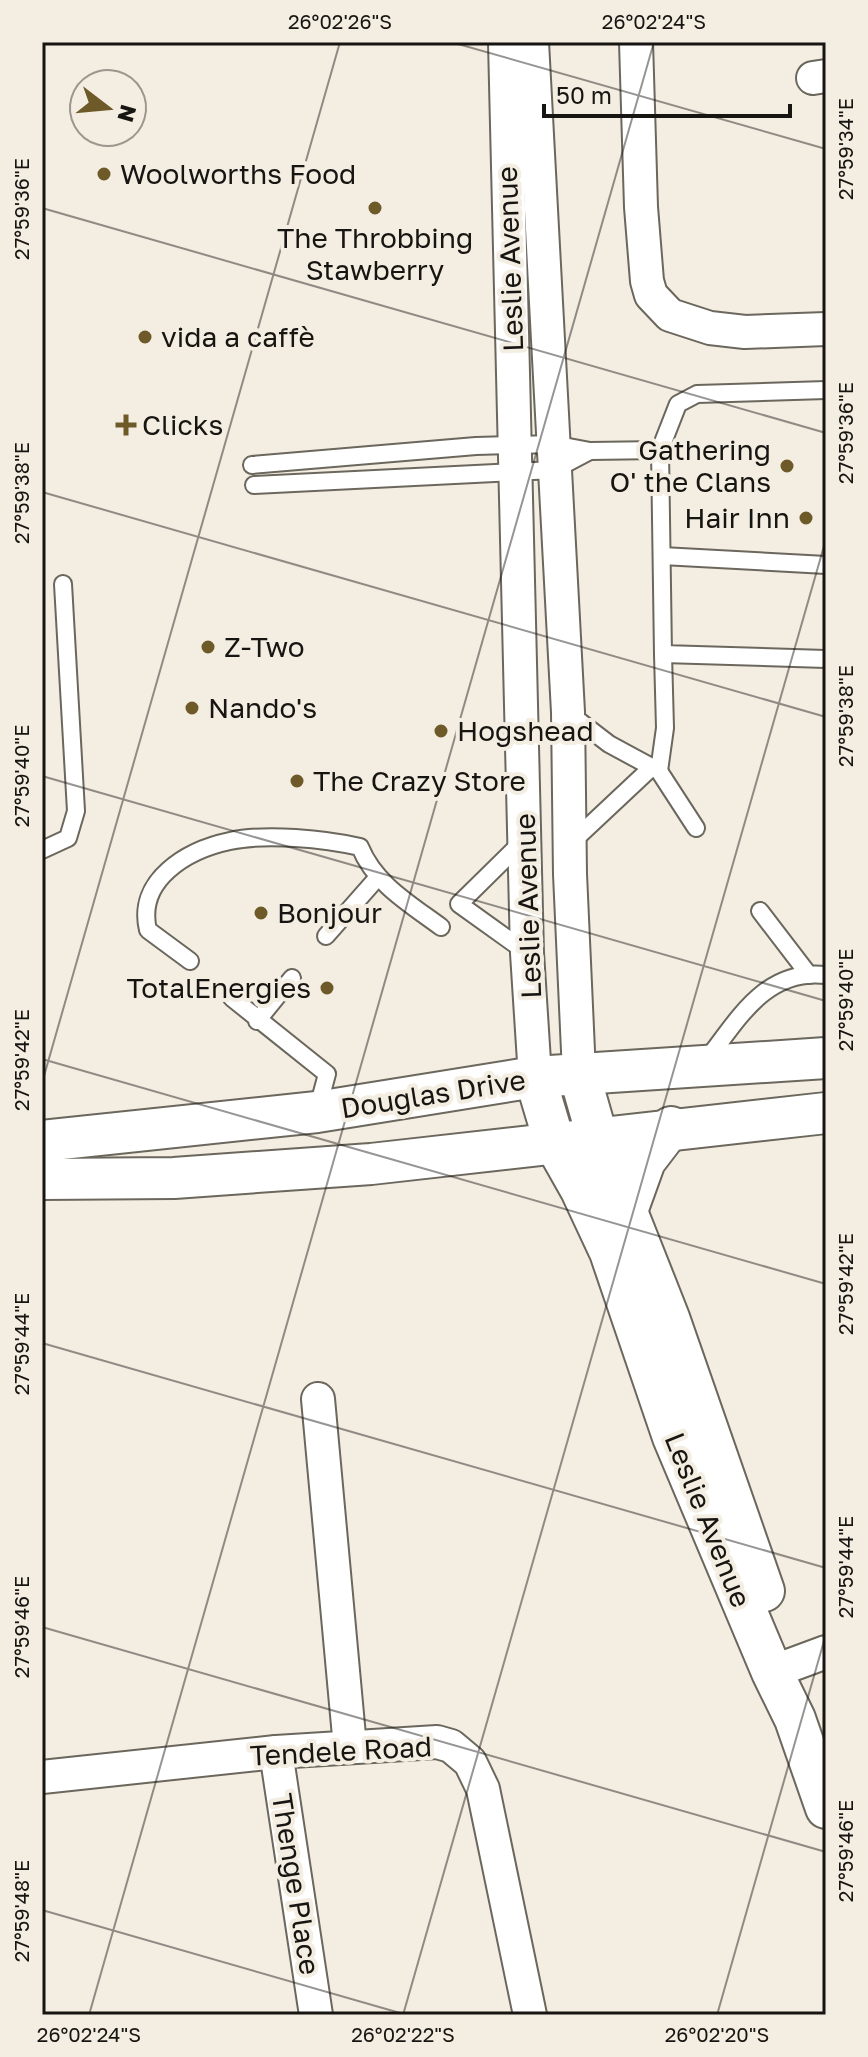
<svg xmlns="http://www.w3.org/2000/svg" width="868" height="2057" font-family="'Golos Text',sans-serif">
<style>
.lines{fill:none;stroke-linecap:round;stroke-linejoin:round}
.service-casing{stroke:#6b675d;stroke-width:20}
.minor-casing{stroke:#6b675d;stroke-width:36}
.tertiary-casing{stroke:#6b675d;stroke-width:44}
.service{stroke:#fff;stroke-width:16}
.minor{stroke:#fff;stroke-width:32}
.tertiary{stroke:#fff;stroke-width:40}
.ticks{fill:none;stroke:#171511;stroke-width:2;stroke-opacity:0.45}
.poi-dot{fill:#6e5928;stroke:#f3ede2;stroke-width:3}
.labels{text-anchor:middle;stroke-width:8;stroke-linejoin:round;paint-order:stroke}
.poi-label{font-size:28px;fill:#171511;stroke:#f3ede2;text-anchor:start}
.street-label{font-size:28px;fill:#171511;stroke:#f3ede2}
.neatline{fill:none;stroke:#171511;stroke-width:3}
.ticks-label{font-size:20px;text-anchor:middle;fill:#171511}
</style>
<rect width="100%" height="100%" fill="#f3ede2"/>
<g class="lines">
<defs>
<g id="service">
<path d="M826,390l-129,4 -19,10 -18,46 3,204 163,5"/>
<path d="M252,465l224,-19 77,-2 37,7 70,-1"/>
<path d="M254,485l300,-15 36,-19"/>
<path d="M662,556l164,9"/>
<path d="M570,714l39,30 50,27 37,57"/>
<path d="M659,771l6,-43 -2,-74"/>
<path d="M524,840l-65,64 67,48"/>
<path d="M571,843l80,-75"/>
<path d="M42,850l26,-12 8,-27 -13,-227"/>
<path d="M760,911l49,64"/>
<path d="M326,936l52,-59"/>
<path d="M190,961l-42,-31c-12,-50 39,-80 82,-89 36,-8 95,-2 130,6 15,37 50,57 81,80"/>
<path d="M232,998l95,76 -10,37"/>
<path d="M257,1021l35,-43"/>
<path d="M705,1062c33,-42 60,-94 121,-87"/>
</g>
<g id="minor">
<path d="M505,42l22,911 8,124"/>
<path d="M532,42l36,670 2,162 9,199"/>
<path d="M636,42l5,165 6,74 4,14 19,20 40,13 35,4 81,-3"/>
<path d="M813,78l13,-2"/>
<path d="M318,1399l32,348"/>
<path d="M772,1672l54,-20"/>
<path d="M276,1752l40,263"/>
<path d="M42,1777l234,-25 161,-10 14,4 19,16 13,27 47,226"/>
</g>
<g id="tertiary">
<path d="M579,1073l18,63 72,182 95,273"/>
<path d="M535,1077l20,67 26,46 29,62 63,185 99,235 23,47 31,89"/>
<path d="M42,1141l275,-29 218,-35 291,-19"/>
<path d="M42,1179l132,-1 197,-14 455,-51"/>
<path d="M627,1211l18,-50 26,-34"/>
</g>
</defs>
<use href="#service" class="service-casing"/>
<use href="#minor" class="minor-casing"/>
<use href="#tertiary" class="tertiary-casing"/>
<use href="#service" class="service"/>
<use href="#minor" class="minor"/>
<use href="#tertiary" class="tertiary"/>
</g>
<path class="ticks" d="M451,42l375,107M42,208l784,225M42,492l784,225M42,776l784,225M42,1059l784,225M42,1083l298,-1041M42,1343l784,225M42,1627l784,225M42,1910l365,105M89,2015l565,-1973M403,2015l423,-1476M717,2015l109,-381"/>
<g class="poi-dot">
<circle cx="104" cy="174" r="8"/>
<circle cx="375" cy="208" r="8"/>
<circle cx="145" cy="337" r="8"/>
<path d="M122 413h8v8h8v8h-8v8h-8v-8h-8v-8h8z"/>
<circle cx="787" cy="466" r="8"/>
<circle cx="806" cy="518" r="8"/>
<circle cx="208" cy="647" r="8"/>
<circle cx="192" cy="708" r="8"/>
<circle cx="441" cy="731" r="8"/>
<circle cx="297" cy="781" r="8"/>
<circle cx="261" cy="913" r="8"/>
<circle cx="327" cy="988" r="8"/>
</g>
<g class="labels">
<g class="poi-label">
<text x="120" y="184">Woolworths Food</text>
<text x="375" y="248" text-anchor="middle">The Throbbing<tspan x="375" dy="32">Stawberry</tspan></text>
<text x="161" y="347">vida a caffè</text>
<text x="142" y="435">Clicks</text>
<text x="771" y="460" text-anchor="end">Gathering<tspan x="771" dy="32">O' the Clans</tspan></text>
<text x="790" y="528" text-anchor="end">Hair Inn</text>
<text x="224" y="657">Z-Two</text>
<text x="208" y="718">Nando's</text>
<text x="457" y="741">Hogshead</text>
<text x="313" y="791">The Crazy Store</text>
<text x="277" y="923">Bonjour</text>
<text x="311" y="998" text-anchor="end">TotalEnergies</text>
</g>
<g class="street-label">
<text transform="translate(510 259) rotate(-92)" y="10">Leslie Avenue</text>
<text transform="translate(528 906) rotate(-92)" y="10">Leslie Avenue</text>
<text transform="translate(433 1094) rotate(-9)" y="10">Douglas Drive</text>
<text transform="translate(708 1520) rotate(68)" y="10">Leslie Avenue</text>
<text transform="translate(341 1751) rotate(-3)" y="10">Tendele Road</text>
<text transform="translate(296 1884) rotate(81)" y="10">Thenge Place</text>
</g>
</g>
<rect width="868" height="2057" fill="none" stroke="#f3ede2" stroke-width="88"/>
<g transform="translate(108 108) rotate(106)"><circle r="38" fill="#f3ede2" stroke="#9b978e" stroke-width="2"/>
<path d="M0-6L14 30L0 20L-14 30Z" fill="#6e5928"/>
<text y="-12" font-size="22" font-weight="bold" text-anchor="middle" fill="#171511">N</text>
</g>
<path d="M544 104v12h246v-12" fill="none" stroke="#171511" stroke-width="4"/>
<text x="556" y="104" font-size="24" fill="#171511" stroke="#f3ede2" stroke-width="6" paint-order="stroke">50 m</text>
<rect x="44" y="44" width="780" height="1969" class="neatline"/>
<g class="ticks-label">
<text x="340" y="29">26°02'26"S</text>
<text x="654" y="29">26°02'24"S</text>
<text transform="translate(846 149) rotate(-90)" y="7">27°59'34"E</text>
<text transform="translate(22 209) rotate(-90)" y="7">27°59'36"E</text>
<text transform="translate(846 433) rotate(-90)" y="7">27°59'36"E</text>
<text transform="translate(22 493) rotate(-90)" y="7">27°59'38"E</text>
<text transform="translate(846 716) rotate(-90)" y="7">27°59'38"E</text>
<text transform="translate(22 776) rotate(-90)" y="7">27°59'40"E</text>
<text transform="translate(846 1000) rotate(-90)" y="7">27°59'40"E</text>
<text transform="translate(22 1060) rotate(-90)" y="7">27°59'42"E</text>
<text transform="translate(846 1284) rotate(-90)" y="7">27°59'42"E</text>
<text transform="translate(22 1344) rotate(-90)" y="7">27°59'44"E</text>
<text transform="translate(846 1567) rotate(-90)" y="7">27°59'44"E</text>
<text transform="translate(22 1627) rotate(-90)" y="7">27°59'46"E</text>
<text transform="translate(846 1851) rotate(-90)" y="7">27°59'46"E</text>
<text transform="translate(22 1911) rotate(-90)" y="7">27°59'48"E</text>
<text x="89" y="2042">26°02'24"S</text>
<text x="403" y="2042">26°02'22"S</text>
<text x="717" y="2042">26°02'20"S</text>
</g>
</svg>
